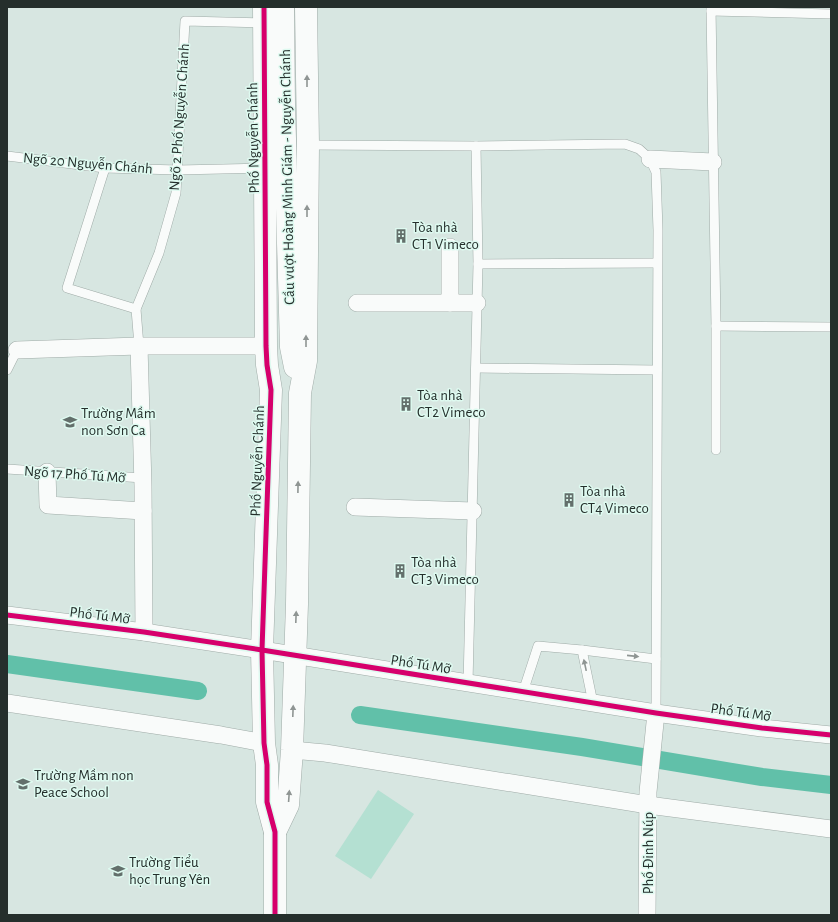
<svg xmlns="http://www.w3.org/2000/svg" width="838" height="922" font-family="'Alegreya Sans',sans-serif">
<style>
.green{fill:#b4e0d2}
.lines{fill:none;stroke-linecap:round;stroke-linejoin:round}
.canal{stroke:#61c0a9;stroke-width:18}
.lane-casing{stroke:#9faba7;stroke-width:10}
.street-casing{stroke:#9faba7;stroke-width:18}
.secondary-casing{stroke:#9faba7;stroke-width:23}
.lane{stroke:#f9fbfa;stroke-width:9}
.street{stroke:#f9fbfa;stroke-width:17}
.secondary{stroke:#f9fbfa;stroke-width:22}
.cycleway-casing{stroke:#defaf0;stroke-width:8}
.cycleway{stroke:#d6006c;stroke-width:5}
.oneway{fill:#8f9593}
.labels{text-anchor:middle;stroke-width:3;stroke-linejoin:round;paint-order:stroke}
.street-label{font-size:15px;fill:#252f2c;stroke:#defaf0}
.poi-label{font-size:15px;fill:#252f2c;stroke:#defaf0;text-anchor:start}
</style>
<rect width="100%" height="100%" fill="#d7e6e1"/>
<path class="green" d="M378,790l36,24 -43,65 -36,-23z"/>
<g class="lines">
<g class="canal">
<path d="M7,664l191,27"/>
<path d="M360,715l222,32 180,30 69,8"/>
</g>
<defs>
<g id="lane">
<path d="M711,7l5,319v124"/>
<path d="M711,11l120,3"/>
<path d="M308,145l168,1 149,-2 14,5 11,10 6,13 2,58 -2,483"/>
<path d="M7,156l98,12 73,2 86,-2"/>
<path d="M105,168l-38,120 69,21"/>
<path d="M478,264l179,-1"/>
<path d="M716,326l115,1"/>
<path d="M139,346l-3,-37 23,-56 17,-60 9,-172 79,2"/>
<path d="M476,368l181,2"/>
<path d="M7,370l10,-20"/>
<path d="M7,469l136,9"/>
<path d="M582,650l74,9"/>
<path d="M468,684l10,-420 -2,-118"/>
<path d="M523,692l15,-46 44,4 11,53"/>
</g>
<g id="street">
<path d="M650,159l63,3"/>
<path d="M357,303h120"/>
<path d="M450,303v-56"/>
<path d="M139,346l4,140 1,146"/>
<path d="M17,350l122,-4h127"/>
<path d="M47,472l1,33 95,6"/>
<path d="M355,507l118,4"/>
<path d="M7,615l137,17 118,18 394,63 106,15 69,7"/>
<path d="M7,703l214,32 43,8"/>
<path d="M292,750l33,3 323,52 183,24"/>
<path d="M647,915l1,-123 8,-79"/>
</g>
<g id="secondary">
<path d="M264,7l2,339 1,19 4,25 -9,260 2,93 3,22v37l8,30v83"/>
<path d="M283,7l1,97 7,243 4,20"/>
<path d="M275,832l13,-27 4,-55 5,-146 3,-211 6,-32 2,-216 -2,-138"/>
</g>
</defs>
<use href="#lane" class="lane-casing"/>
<use href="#street" class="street-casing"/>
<use href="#secondary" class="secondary-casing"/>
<use href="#lane" class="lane"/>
<use href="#street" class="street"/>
<use href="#secondary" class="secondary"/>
<defs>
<g id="cycleway">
<path d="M264,7l2,339 1,19 4,25 -9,260 2,93 3,22v37l8,30v83"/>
<path d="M7,615l137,17 118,18 394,63 106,15 69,7"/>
</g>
</defs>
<use href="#cycleway" class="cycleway-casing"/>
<use href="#cycleway" class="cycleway"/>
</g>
<defs><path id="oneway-solid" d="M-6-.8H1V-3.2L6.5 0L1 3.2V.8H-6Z"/></defs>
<g class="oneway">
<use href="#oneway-solid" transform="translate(307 81) rotate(-90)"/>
<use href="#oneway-solid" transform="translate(307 211) rotate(-90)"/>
<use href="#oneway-solid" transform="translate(306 341) rotate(-90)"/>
<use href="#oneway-solid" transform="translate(298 487) rotate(-89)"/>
<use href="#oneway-solid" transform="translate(296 617) rotate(-88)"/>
<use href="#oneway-solid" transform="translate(633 656) rotate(6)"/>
<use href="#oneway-solid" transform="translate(585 665) rotate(-102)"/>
<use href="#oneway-solid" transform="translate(293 711) rotate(-88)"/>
<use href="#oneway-solid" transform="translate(289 796) rotate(-86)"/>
</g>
<defs>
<symbol id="building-bare" viewBox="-9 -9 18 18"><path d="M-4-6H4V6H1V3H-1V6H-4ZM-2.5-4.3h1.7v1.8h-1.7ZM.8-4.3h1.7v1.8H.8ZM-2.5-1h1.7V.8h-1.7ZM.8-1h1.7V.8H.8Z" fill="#636f6b" stroke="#defaf0" stroke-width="2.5" paint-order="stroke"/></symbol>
<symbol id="school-bare" viewBox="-9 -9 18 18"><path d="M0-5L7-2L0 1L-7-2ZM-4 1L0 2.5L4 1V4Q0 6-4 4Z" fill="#636f6b" stroke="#defaf0" stroke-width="2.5" paint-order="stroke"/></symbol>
</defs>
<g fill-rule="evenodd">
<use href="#building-bare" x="391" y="226" width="20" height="20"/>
<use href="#building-bare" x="396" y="394" width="20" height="20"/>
<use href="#school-bare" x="60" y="412" width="20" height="20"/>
<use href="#building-bare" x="559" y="490" width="20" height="20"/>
<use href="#building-bare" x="390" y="561" width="20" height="20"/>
<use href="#school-bare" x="13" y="774" width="20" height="20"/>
<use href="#school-bare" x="108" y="861" width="20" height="20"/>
</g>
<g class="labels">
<g class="street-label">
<text transform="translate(179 117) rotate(-86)" y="5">Ngõ 2 Phố Nguyễn Chánh</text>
<text transform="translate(253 138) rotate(-91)" y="5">Phố Nguyễn Chánh</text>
<text transform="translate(88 163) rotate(5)" y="5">Ngõ 20 Nguyễn Chánh</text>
<text transform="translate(287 177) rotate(-91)" y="5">Cầu vượt Hoàng Minh Giám - Nguyễn Chánh</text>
<text transform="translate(257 461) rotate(-88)" y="5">Phố Nguyễn Chánh</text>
<text transform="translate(75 474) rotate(4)" y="5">Ngõ 17 Phố Tú Mỡ</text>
<text transform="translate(100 615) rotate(7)" y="5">Phố Tú Mỡ</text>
<text transform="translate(421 664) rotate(9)" y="5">Phố Tú Mỡ</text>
<text transform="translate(741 712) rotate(8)" y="5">Phố Tú Mỡ</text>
<text transform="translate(648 853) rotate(-90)" y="5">Phố Đinh Núp</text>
</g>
<g class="poi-label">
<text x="412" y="232">Tòa nhà<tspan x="412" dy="17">CT1 Vimeco</tspan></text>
<text x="417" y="400">Tòa nhà<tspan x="417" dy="17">CT2 Vimeco</tspan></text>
<text x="81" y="418">Trường Mầm<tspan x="81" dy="17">non Sơn Ca</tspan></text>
<text x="580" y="496">Tòa nhà<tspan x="580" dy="17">CT4 Vimeco</tspan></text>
<text x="411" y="567">Tòa nhà<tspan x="411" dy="17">CT3 Vimeco</tspan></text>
<text x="34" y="780">Trường Mầm non<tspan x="34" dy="17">Peace School</tspan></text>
<text x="129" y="867">Trường Tiểu<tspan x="129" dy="17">học Trung Yên</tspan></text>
</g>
</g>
<rect width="838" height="922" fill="none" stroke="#252f2c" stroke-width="16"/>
</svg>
